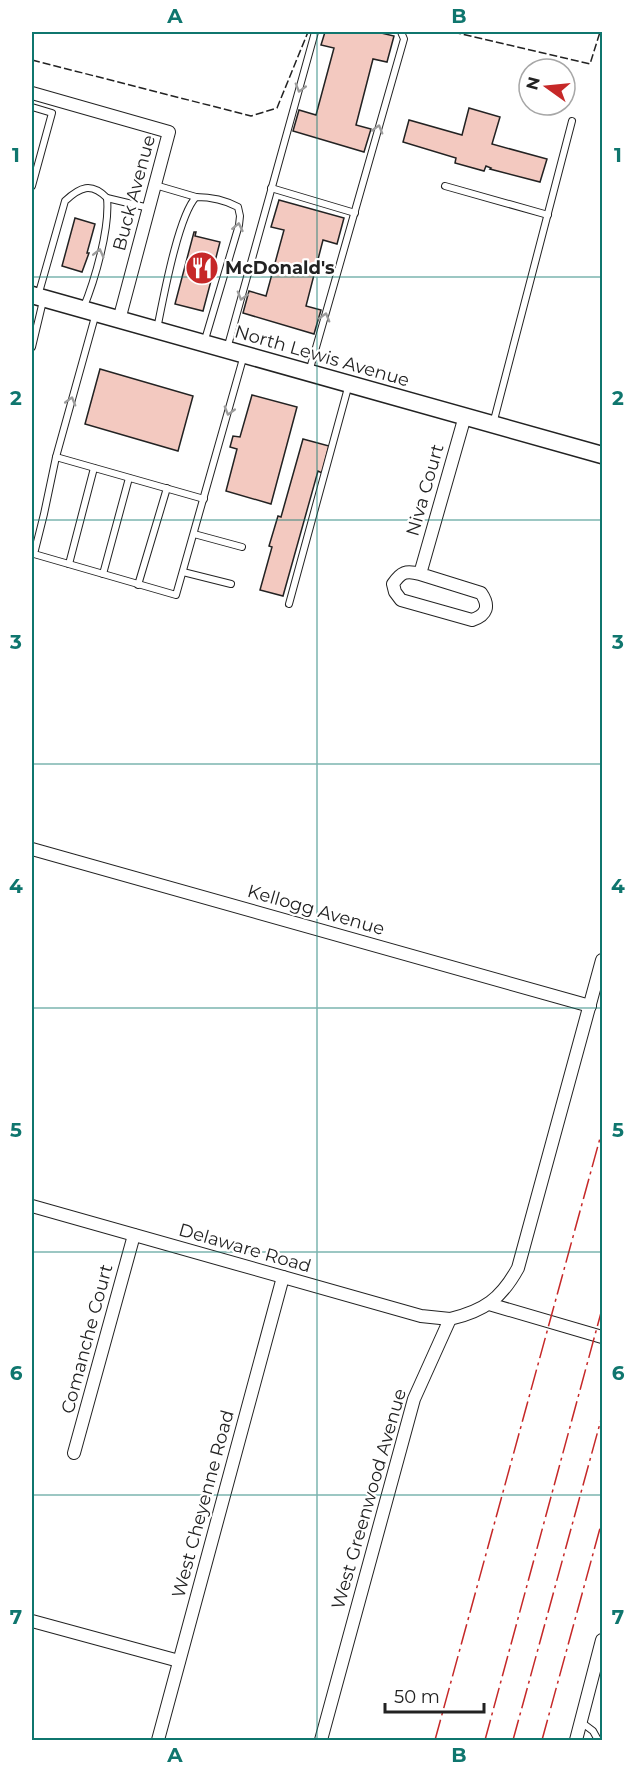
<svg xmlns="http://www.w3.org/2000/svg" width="634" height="1772" font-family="Montserrat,sans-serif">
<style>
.building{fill:#f3c9c0;stroke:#222;stroke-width:1.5}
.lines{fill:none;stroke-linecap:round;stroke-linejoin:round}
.service-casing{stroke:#222;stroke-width:8}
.minor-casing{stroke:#222;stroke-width:14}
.secondary-casing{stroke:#222;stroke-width:19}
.service{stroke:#fff;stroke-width:6}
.minor{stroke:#fff;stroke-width:12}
.secondary{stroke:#fff;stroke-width:16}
.fence{stroke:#222;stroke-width:1.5;stroke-dasharray:8 3;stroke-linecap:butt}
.power{stroke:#c62828;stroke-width:1.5;stroke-dasharray:21 4.5 3 4.5;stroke-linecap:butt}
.oneway{stroke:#9c9c9c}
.grid{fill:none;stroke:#0f766e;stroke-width:1.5;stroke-opacity:0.55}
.labels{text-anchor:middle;stroke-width:4.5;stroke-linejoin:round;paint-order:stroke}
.street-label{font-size:18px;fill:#222;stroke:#fff}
.poi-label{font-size:18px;font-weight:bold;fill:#222;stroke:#fff;text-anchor:start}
.neatline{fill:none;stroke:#0f766e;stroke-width:2}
.grid-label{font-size:20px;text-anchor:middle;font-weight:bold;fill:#0f766e}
</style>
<rect width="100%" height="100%" fill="#fff"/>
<g class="building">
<path d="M325,32h52l17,4 -7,26 -14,-3 -17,66 15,4 -7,23 -71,-21 6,-21 17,5 18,-67 -13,-3z"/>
<path d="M469,108l31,9 -8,27 55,15 -7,23 -50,-13 1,-1 -5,-2 -2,5 -29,-8 1,-5 -53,-16 6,-22 53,15z"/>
<path d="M279,200l65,18 -7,26 -14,-4 -17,66 15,4 -7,24 -71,-21 6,-22 17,5 18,-66 -13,-3z"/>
<path d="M75,218l20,6 -8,29h2l-7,19 -20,-6z"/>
<path d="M194,232h2l-1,4 25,6 -7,27 3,1 -2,8 -2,-1 -9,34 -28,-7z"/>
<path d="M100,369l93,27 -15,55 -93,-27z"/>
<path d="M252,395l45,12 -26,97 -45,-13 11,-42 -7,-2 3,-11 7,1z"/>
<path d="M303,439l26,7 -7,27 -4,-2 -35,125 -23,-6 12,-43 -3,-1 9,-30 3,1z"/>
</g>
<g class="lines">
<defs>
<g id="service">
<path d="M32,107l20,6 -20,73"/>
<path d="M155,185l41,12"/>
<path d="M445,186l103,29"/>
<path d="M271,188l84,25"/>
<path d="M107,198l42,10"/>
<path d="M38,296l27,-95c15,-14 26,-19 42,-3 3,30 -12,82 -24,111"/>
<path d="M96,313l-40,144 -12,57 -10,40 142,41 68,-240"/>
<path d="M157,329c6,-29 21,-113 39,-132 14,0 29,3 42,10l2,9 -1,9 -35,118"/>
<path d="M32,347l11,-46"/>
<path d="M227,349l88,-317"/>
<path d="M309,372l95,-333 -3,-7"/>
<path d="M493,424l79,-303"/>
<path d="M56,457l148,42"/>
<path d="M194,534l48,13"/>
<path d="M69,564l25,-96"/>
<path d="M183,572l48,12"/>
<path d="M103,574l26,-96"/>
<path d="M138,585l29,-97"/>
<path d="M289,604l60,-220"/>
<path d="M581,1722l12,9 5,9"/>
</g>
<g id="minor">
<path d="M32,93l137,39 -50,188"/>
<path d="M420,574c-14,-4 -19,-2 -27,10l2,8 6,8 71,20c15,-5 18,-14 9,-27l-61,-19 45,-158"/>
<path d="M32,849l558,157"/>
<path d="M32,1206l389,110 29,3"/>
<path d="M489,1304l113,33"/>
<path d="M74,1453l60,-218"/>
<path d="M32,1621l147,40"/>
<path d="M158,1740l125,-463"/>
<path d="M321,1740l93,-341 36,-80c34,-8 51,-20 68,-51l84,-308"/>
<path d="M576,1740l26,-100"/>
</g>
<path id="secondary" d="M32,295l570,160"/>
</defs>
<use href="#service" class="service-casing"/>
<use href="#minor" class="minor-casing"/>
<use href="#secondary" class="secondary-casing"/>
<use href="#service" class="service"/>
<use href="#minor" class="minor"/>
<use href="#secondary" class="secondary"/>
<g class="fence">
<path d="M453,32l137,32 10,-32"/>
<path d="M32,60l219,56 26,-8 31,-76"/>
</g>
<g class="power">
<path d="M435,1740l167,-609"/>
<path d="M485,1740l117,-431"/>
<path d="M513,1740l89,-324"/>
<path d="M542,1740l60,-219"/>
</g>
</g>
<defs><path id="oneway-chevron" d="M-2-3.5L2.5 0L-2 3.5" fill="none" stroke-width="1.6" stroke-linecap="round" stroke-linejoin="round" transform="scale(1.5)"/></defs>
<g class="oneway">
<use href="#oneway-chevron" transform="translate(300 88) rotate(106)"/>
<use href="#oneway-chevron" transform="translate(378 129) rotate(-74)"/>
<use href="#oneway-chevron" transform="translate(238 227) rotate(-78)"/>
<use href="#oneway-chevron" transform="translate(99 253) rotate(-76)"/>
<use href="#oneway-chevron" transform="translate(242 296) rotate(106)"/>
<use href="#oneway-chevron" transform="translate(325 317) rotate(-74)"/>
<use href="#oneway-chevron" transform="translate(71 401) rotate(-74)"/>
<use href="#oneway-chevron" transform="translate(229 411) rotate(106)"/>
</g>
<path class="grid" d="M317,32v1708M32,277h570M32,520h570M32,764h570M32,1008h570M32,1252h570M32,1495h570"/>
<defs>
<symbol id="restaurant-disc" viewBox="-11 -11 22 22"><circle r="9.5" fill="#c62828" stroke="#fff"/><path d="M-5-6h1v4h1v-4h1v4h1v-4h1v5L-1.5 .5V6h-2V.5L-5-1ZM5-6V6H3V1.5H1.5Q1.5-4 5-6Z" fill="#fff"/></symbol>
</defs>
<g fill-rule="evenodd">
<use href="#restaurant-disc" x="183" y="249" width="38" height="38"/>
</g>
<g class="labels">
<g class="street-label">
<text transform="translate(134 193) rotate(-75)" y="6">Buck Avenue</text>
<text transform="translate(322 356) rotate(16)" y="6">North Lewis Avenue</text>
<text transform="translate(425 490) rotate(-74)" y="6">Niva Court</text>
<text transform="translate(316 910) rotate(16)" y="6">Kellogg Avenue</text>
<text transform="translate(245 1248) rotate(16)" y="6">Delaware Road</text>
<text transform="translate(87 1339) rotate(-75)" y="6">Comanche Court</text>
<text transform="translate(369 1499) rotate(-74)" y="6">West Greenwood Avenue</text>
<text transform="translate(203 1504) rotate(-75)" y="6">West Cheyenne Road</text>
</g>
<g class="poi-label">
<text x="225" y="274">McDonald's</text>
</g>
</g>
<rect width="634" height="1772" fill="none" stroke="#ffffff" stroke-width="66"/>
<g transform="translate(547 87) rotate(285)"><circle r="28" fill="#ffffff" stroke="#a7a7a7" stroke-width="1.5"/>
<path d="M0-4.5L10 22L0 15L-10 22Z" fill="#c62828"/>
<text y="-9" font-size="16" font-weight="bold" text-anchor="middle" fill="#222222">N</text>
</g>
<path d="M385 1703v9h99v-9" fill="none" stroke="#222222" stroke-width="3"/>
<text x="394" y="1703" font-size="18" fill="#222222" stroke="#ffffff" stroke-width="4.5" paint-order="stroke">50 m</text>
<rect x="33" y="33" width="568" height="1706" class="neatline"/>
<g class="grid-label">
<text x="175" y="23">A</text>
<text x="459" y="23">B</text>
<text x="16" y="162">1</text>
<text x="618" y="162">1</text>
<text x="16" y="405">2</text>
<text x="618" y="405">2</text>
<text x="16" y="649">3</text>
<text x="618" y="649">3</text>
<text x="16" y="893">4</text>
<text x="618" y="893">4</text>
<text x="16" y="1137">5</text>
<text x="618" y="1137">5</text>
<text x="16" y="1380">6</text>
<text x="618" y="1380">6</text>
<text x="16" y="1624">7</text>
<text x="618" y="1624">7</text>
<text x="175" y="1762">A</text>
<text x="459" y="1762">B</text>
</g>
</svg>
